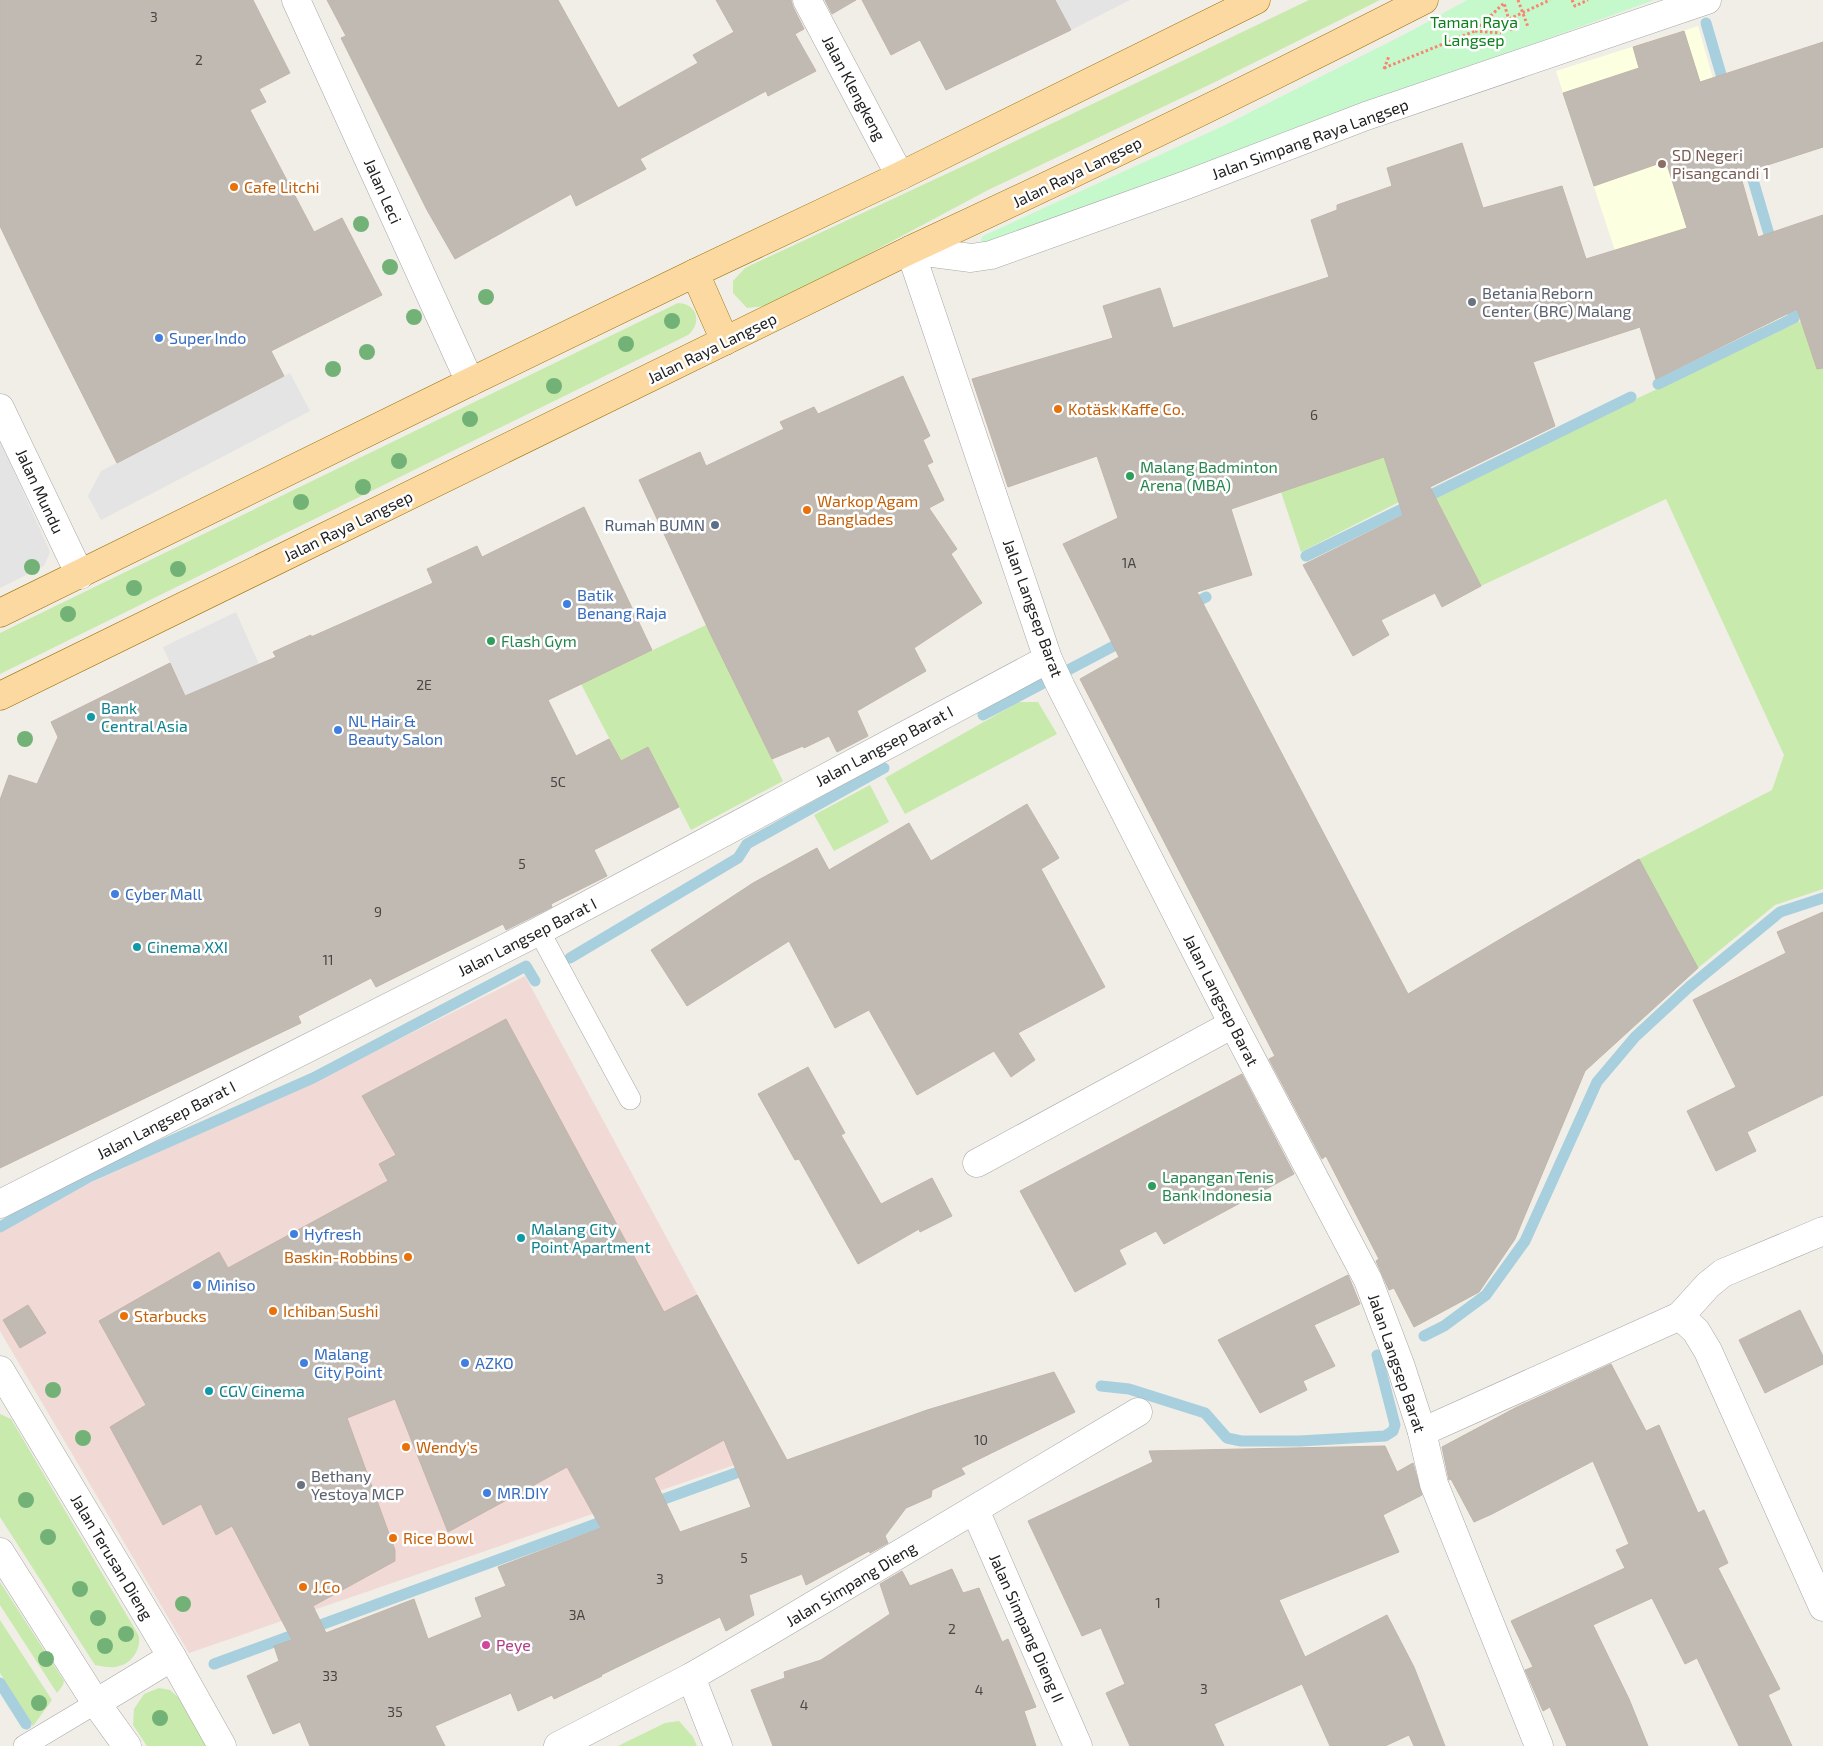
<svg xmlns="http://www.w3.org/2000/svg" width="1823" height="1746" font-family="'Exo 2',sans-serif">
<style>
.commercial{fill:#f1d9d6}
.education{fill:#fdffe1}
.grass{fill:#c8eaad}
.park{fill:#c5f9cc}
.parking{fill:#e4e4e4}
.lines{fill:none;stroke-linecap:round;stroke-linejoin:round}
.stream{stroke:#a7cfde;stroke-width:11}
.building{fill:#c1bab3;stroke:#c2b5a9;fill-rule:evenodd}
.service-casing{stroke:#a7a7a7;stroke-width:22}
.minor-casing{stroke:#a7a7a7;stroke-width:29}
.tertiary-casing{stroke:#a7a7a7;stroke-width:29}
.primary-casing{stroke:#9b7001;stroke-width:29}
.path{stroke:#f9846f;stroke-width:3;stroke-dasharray:2.5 2.5;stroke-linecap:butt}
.service{stroke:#fff;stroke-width:21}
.minor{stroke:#fff;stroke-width:28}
.tertiary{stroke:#fff;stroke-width:28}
.primary{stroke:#fbd9a1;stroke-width:28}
.tree{fill:#73b277}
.education-dot{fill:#8d6e63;stroke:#fff;stroke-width:2}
.food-dot{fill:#e8710a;stroke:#fff;stroke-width:2}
.worship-dot{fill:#6b7280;stroke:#fff;stroke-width:2}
.shop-dot{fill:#3f7fe0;stroke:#fff;stroke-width:2}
.leisure-dot{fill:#2e9e5b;stroke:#fff;stroke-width:2}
.service-dot{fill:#5c6f8a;stroke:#fff;stroke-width:2}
.culture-dot{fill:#0f9aa8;stroke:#fff;stroke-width:2}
.hotel-dot{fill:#d1479c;stroke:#fff;stroke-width:2}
.labels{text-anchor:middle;stroke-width:5;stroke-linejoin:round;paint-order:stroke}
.number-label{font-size:14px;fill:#484645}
.park-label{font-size:16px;fill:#0c801c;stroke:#fff}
.street-label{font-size:16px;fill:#202020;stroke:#fff}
.education-label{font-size:16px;fill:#785e54;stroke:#fff;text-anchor:start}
.food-label{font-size:16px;fill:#c56008;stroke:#fff;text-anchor:start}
.worship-label{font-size:16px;fill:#5b616d;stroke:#fff;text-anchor:start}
.shop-label{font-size:16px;fill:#366cbe;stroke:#fff;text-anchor:start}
.leisure-label{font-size:16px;fill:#27864d;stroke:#fff;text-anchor:start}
.service-label{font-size:16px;fill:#4e5e75;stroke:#fff;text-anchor:end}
.culture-label{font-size:16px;fill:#0d838f;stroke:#fff;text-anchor:start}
.hotel-label{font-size:16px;fill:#b23c85;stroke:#fff;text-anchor:start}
</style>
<rect width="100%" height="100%" fill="#f0eee7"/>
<path class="commercial" d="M525,976l256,473 -592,204 -189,-322v-99l88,-48 226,-102z"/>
<path class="education" d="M1698,26l83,292 -124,61 -101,-308z"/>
<g class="grass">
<path d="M1309,0h71l-165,82 -227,108 -148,79 -75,37 -18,2 -14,-15v-12l12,-13 229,-107z"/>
<path d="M678,303c20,1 24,20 10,32l-688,339v-41z"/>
<path d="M1801,321l22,4v564l-48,16 -77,63 -59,-109 133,-69 12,-35 -118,-256 -185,87 -45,-88 94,-49z"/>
<path d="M1384,457l15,45 -98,50 -20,-60z"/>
<path d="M706,625l77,156 -92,49 -43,-83 -27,14 -40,-77z"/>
<path d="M1019,702h19l19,32 -152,80 -20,-36z"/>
<path d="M870,785l19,37 -55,29 -20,-36z"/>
<path d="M0,1414l11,5 128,217c2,13 -7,27 -20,30 -8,3 -16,0 -24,-1l-95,-148z"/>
<path d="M0,1582l64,99 -1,4 -6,8 -57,-88z"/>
<path d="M0,1620l52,80 -19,26 -33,-53z"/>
<path d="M159,1688l11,2 9,8 29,48h-61l-14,-21 1,-16 10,-15z"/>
<path d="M679,1721l14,16 4,9h-79l47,-23z"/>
</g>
<path class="park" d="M1467,0h187l-416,151 -253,93 -4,-3 1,-4 3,-2 238,-109 190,-96z"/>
<g class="parking">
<path d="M1055,0h75l-59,30z"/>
<path d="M290,373l20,38 -209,109 -13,-24 13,-25z"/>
<path d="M0,440l50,112 -6,14 -44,22z"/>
<path d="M236,612l23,52 -97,42 12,-34 -11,-25z"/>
</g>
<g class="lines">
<g class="stream">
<path d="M1706,23l19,65"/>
<path d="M1746,156l27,92"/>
<path d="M1658,384l136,-66 -6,-21"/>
<path d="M1306,556l325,-159"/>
<path d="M1187,607l19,-10"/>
<path d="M983,715l144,-76"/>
<path d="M570,958l168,-100 9,-14 137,-76"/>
<path d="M0,1227l89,-50 224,-99 213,-112 9,15"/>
<path d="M1424,1336l20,-10 42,-31 39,-54 72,-159 38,-45 54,-50 91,-75 43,-14"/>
<path d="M1101,1386l28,3 76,24 22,25 14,3h59l85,-5 8,-5 2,-6 -18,-70"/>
<path d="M650,1504l100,-36"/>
<path d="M214,1664l398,-146"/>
<path d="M0,1683l26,41"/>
</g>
</g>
<g class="building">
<path d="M0,0h253l37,73 -31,16 7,13 -16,8 64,122 28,-14 40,77 -111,56 13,25 -167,87 -76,-151 -41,-86z"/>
<path d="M327,0h231l60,108 80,-45 -5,-8 41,-23 -18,-32h75l2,7 11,22 -9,5 21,37 -48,25 -2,-5 -126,68 6,10 -70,37 -5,-12 -116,65 -28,-49 -86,-172 5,-2z"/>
<path d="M825,0h31l-24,14z"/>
<path d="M862,0h193l16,30 -125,60 -26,-50 -29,15z"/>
<path d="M1684,31l16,51 123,-40v105l-83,27 18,63 65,-22v153l-6,1 -20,-60 -141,70 -16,-52 -107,35 22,64 -125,61 51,99 -39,21 -7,-14 -54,27 8,15 -36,21 -50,-91 100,-50 -19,-58 -153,52 21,66 -55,17 211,402 106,-63 125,-72 59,109 -113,103 -70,168 -36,53 -65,35 -20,-39 -5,2 -13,-29 3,-2 -53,-103 -4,3 -53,-100 6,-3 -195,-377 39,-22 -56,-113 55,-26 -21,-62 -89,31 -36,-108 141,-41 -10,-32 57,-18 13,40 156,-51 -18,-57 26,-10v-5l55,-19 -5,-18 75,-25 21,65 79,-22 24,73 101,-31 -21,-67 -72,25 -31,-93 76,-25 -6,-21z"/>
<path d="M903,376l27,60 -7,4 10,22 -6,3 17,35 -15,8 28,41 -6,5 31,49 -68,45 12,23 -69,40 11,25 -31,16 -8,-16 -25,12 -1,-2 -31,13 -61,-124 -72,-155 61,-28 6,14 78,-37 -4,-7 34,-15 4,7z"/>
<path d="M584,507l68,143 -104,50 28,56 33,-17 12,22 27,-14 31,60 -85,43 13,26 -56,28 1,3 -46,23 -3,-6 -127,63 -5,-9 -73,38 3,7 -301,145v-368l9,-25 28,9 21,-47 -7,-15 119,-59 15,33 91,-39 -3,-5 38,-17v2l122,-54 -6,-14 50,-23 5,11z"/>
<path d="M1027,804l32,54 -18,11 64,118 -87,46 17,27 -24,17 -17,-26 -77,44 -48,-85 -34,18 -46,-87 -102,65 -36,-56 102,-67 64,-35 12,22 80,-47 22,38z"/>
<path d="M1823,912v183l-76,37 9,19 -40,20 -29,-60 49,-24 -43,-87 93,-47 -9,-21z"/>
<path d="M506,1019l158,293 33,-17 90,165 140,-50 127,-38 21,40 -114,56 4,6 -33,16 -1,7 -25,11 -21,28 3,7 -18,10 -1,-2 -63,34 -4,-11 -53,21 5,20 -28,16 -6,-14 -119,58 1,1 -48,23 -2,-4 -34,16 -7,-18 -76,33 10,20h-135l-10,-24 -27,12 -26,-58 32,-15 -5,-15 18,-6 -60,-114 -16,9 -15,-31 -38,21 -53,-98 36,-22 -47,-84 120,-69 9,16 160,-87 -9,-17 17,-9 -34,-59zM395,1399l53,133 119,-65 34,61 -103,39 8,19 -31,12 7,19 -54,22 -14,-40 -88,34 -13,-27 82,-45v-11l-48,-132zM724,1440l27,67 -71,25 -26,-54z"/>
<path d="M808,1067l37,66 -4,2 40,69 51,-26 20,38 -32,16 -1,-3 -61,35 -59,-105 -4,1 -37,-66z"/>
<path d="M1242,1074l52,100 -130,70 -8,-13 -37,19 7,14 -51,28 -55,-101z"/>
<path d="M1348,1275l12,29 -46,21 21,41 -32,15 4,9 -47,23 -42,-73z"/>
<path d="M28,1305l18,28 -26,15 -17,-28z"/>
<path d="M1800,1310l23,46v8l-58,29 -26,-53z"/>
<path d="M1611,1364l35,67 13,-6 39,88 6,-3 24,53 -10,5 62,121 -12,6 24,51h-53l-42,-88 -12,6 -33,-66 -59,27 36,74 19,47h-81l-17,-39 -7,4 -18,-41 8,-3 -22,-46 114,-53 -9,-18 13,-6 -36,-83 -101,53 -18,8 -23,-43 -2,1 -7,-33 75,-40z"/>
<path d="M1385,1446l12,26 16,-9 9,32 -39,20 16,37 -120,48 26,57 82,-42 27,52 31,79h-31l-5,-11 -24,11h-55l-28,-62 -88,40 10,22h-94l-24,-53 19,-9 -24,-56 -19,8 -54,-115 125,-59 -4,-11z"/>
<path d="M952,1569l11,24 16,-5 23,54 6,-3 28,68 -12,4 12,35h-263l-22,-56 34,-12 -1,-6 37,-12 69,-46 -10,-30 22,-13 8,15z"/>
</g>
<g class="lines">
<defs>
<g id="service">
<path d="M539,931l91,168"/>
<path d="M24,1746l72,-43"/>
</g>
<g id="minor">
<path d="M296,0l174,382"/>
<path d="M807,0l93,176"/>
<path d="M0,408l80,167"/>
<path d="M977,1163l256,-139"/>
<path d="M0,1204l539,-273 509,-272"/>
<path d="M1680,1316l28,-31 15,-12 100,-42"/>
<path d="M1422,1432l258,-116 16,15 12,20 115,256"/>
<path d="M975,1510l103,236"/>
<path d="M691,1677l27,69"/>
<path d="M558,1746l133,-69 79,-46 368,-219"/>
<path d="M1539,1746l-105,-262 -12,-52 -21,-65 -33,-87 -135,-256 -172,-337 -13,-28 -138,-409 61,8 20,-3 195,-70 180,-69 341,-116"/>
</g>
<g id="tertiary">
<path d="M0,1370l172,287 50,89"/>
<path d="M0,1552l96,151 31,43"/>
<path d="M96,1703l76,-46"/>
</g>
<g id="primary">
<path d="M695,273l30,68"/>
<path d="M0,613l470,-231 225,-109 205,-97 356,-176"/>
<path d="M0,696l910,-446c173,-80 344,-163 514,-250"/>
</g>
</defs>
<use href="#service" class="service-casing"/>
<use href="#minor" class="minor-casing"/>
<use href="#tertiary" class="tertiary-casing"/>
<use href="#primary" class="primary-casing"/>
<g class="path">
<path d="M1518,0l10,27"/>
<path d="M1572,0l3,6 13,-6"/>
<path d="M1509,19l41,-19"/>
<path d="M1475,31l26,2"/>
<path d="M1384,68l91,-37 29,-28 8,28"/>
<path d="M1384,69l5,-13"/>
</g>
<use href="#service" class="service"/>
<use href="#minor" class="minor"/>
<use href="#tertiary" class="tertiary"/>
<use href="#primary" class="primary"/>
</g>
<g class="tree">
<circle cx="361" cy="224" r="8"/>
<circle cx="390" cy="267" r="8"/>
<circle cx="486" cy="297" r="8"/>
<circle cx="414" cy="317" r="8"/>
<circle cx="672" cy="321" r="8"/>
<circle cx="626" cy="344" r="8"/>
<circle cx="367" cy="352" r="8"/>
<circle cx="333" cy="369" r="8"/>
<circle cx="554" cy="386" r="8"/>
<circle cx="470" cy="419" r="8"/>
<circle cx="399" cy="461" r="8"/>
<circle cx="363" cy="487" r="8"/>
<circle cx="301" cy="502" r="8"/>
<circle cx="32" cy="567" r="8"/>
<circle cx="178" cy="569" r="8"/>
<circle cx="134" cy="588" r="8"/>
<circle cx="68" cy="614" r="8"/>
<circle cx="25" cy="739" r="8"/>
<circle cx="53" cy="1390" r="8"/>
<circle cx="83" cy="1438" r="8"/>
<circle cx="26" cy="1500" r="8"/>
<circle cx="48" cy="1537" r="8"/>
<circle cx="80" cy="1589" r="8"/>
<circle cx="183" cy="1604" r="8"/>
<circle cx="98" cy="1618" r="8"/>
<circle cx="126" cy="1634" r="8"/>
<circle cx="105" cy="1646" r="8"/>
<circle cx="46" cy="1659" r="8"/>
<circle cx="39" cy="1703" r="8"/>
<circle cx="160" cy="1718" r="8"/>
</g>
<circle class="education-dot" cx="1662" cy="164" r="5"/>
<g class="food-dot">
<circle cx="234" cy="187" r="5"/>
<circle cx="1058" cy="409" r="5"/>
<circle cx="807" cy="510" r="5"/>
<circle cx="408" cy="1257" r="5"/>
<circle cx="273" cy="1311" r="5"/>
<circle cx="124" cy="1316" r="5"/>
<circle cx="406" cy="1447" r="5"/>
<circle cx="393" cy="1538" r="5"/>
<circle cx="303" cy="1587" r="5"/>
</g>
<g class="worship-dot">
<circle cx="1472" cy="302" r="5"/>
<circle cx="301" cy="1485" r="5"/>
</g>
<g class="shop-dot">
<circle cx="159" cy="338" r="5"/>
<circle cx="567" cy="604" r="5"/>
<circle cx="338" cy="730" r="5"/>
<circle cx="115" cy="894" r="5"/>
<circle cx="294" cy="1234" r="5"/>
<circle cx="197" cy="1285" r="5"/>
<circle cx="304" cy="1363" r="5"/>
<circle cx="465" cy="1363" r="5"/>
<circle cx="487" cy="1493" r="5"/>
</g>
<g class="leisure-dot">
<circle cx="1130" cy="476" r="5"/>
<circle cx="491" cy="641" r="5"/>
<circle cx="1152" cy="1186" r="5"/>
</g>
<circle class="service-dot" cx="715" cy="525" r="5"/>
<g class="culture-dot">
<circle cx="91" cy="717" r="5"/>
<circle cx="137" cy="947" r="5"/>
<circle cx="521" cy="1238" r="5"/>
<circle cx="209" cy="1391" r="5"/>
</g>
<circle class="hotel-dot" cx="486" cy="1645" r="5"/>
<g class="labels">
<g class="number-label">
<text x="154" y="22">3</text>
<text x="199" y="65">2</text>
<text x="1314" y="420">6</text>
<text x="1129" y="568">1A</text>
<text x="424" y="690">2E</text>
<text x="558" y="787">5C</text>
<text x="522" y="869">5</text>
<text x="378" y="917">9</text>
<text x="328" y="965">11</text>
<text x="981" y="1445">10</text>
<text x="744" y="1563">5</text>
<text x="660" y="1584">3</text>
<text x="1158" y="1608">1</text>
<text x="577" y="1620">3A</text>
<text x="952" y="1634">2</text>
<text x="330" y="1681">33</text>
<text x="1204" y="1694">3</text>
<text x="979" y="1695">4</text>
<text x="804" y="1710">4</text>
<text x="395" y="1717">35</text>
</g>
<g class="park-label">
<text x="1474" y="28">Taman Raya<tspan x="1474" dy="18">Langsep</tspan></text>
</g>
<g class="street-label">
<text transform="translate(854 88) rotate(62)" y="6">Jalan Klengkeng</text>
<text transform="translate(1310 139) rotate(-20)" y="6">Jalan Simpang Raya Langsep</text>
<text transform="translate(1077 172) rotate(-26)" y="6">Jalan Raya Langsep</text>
<text transform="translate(383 191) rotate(66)" y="6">Jalan Leci</text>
<text transform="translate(712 348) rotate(-26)" y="6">Jalan Raya Langsep</text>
<text transform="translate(40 491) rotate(65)" y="6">Jalan Mundu</text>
<text transform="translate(348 526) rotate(-26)" y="6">Jalan Raya Langsep</text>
<text transform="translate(1033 608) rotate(70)" y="6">Jalan Langsep Barat</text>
<text transform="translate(884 746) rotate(-28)" y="6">Jalan Langsep Barat I</text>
<text transform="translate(527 937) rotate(-27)" y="6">Jalan Langsep Barat I</text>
<text transform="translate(1221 1000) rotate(63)" y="6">Jalan Langsep Barat</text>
<text transform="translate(166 1120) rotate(-27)" y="6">Jalan Langsep Barat I</text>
<text transform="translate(1397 1363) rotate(71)" y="6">Jalan Langsep Barat</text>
<text transform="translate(112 1557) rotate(59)" y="6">Jalan Terusan Dieng</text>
<text transform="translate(851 1584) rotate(-31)" y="6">Jalan Simpang Dieng</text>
<text transform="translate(1027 1628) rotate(66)" y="6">Jalan Simpang Dieng II</text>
</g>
<g class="education-label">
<text x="1672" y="161">SD Negeri<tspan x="1672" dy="18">Pisangcandi 1</tspan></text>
</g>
<g class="food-label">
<text x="244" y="193">Cafe Litchi</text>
<text x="1068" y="415">Kotäsk Kaffe Co.</text>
<text x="817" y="507">Warkop Agam<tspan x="817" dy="18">Banglades</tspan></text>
<text x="398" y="1263" text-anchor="end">Baskin-Robbins</text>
<text x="283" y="1317">Ichiban Sushi</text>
<text x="134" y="1322">Starbucks</text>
<text x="416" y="1453">Wendy's</text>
<text x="403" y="1544">Rice Bowl</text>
<text x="313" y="1593">J.Co</text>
</g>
<g class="worship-label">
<text x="1482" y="299">Betania Reborn<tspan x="1482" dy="18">Center (BRC) Malang</tspan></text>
<text x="311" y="1482">Bethany<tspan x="311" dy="18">Yestoya MCP</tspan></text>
</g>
<g class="shop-label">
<text x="169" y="344">Super Indo</text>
<text x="577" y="601">Batik<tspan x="577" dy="18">Benang Raja</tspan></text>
<text x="348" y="727">NL Hair &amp;<tspan x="348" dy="18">Beauty Salon</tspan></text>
<text x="125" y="900">Cyber Mall</text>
<text x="304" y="1240">Hyfresh</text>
<text x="207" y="1291">Miniso</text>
<text x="314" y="1360">Malang<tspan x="314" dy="18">City Point</tspan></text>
<text x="475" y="1369">AZKO</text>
<text x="497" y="1499">MR.DIY</text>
</g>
<g class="leisure-label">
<text x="1140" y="473">Malang Badminton<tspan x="1140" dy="18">Arena (MBA)</tspan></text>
<text x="501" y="647">Flash Gym</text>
<text x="1162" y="1183">Lapangan Tenis<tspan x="1162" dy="18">Bank Indonesia</tspan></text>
</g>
<g class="service-label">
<text x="705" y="531">Rumah BUMN</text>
</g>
<g class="culture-label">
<text x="101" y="714">Bank<tspan x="101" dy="18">Central Asia</tspan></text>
<text x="147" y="953">Cinema XXI</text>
<text x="531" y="1235">Malang City<tspan x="531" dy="18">Point Apartment</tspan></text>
<text x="219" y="1397">CGV Cinema</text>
</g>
<g class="hotel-label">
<text x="496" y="1651">Peye</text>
</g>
</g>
</svg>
